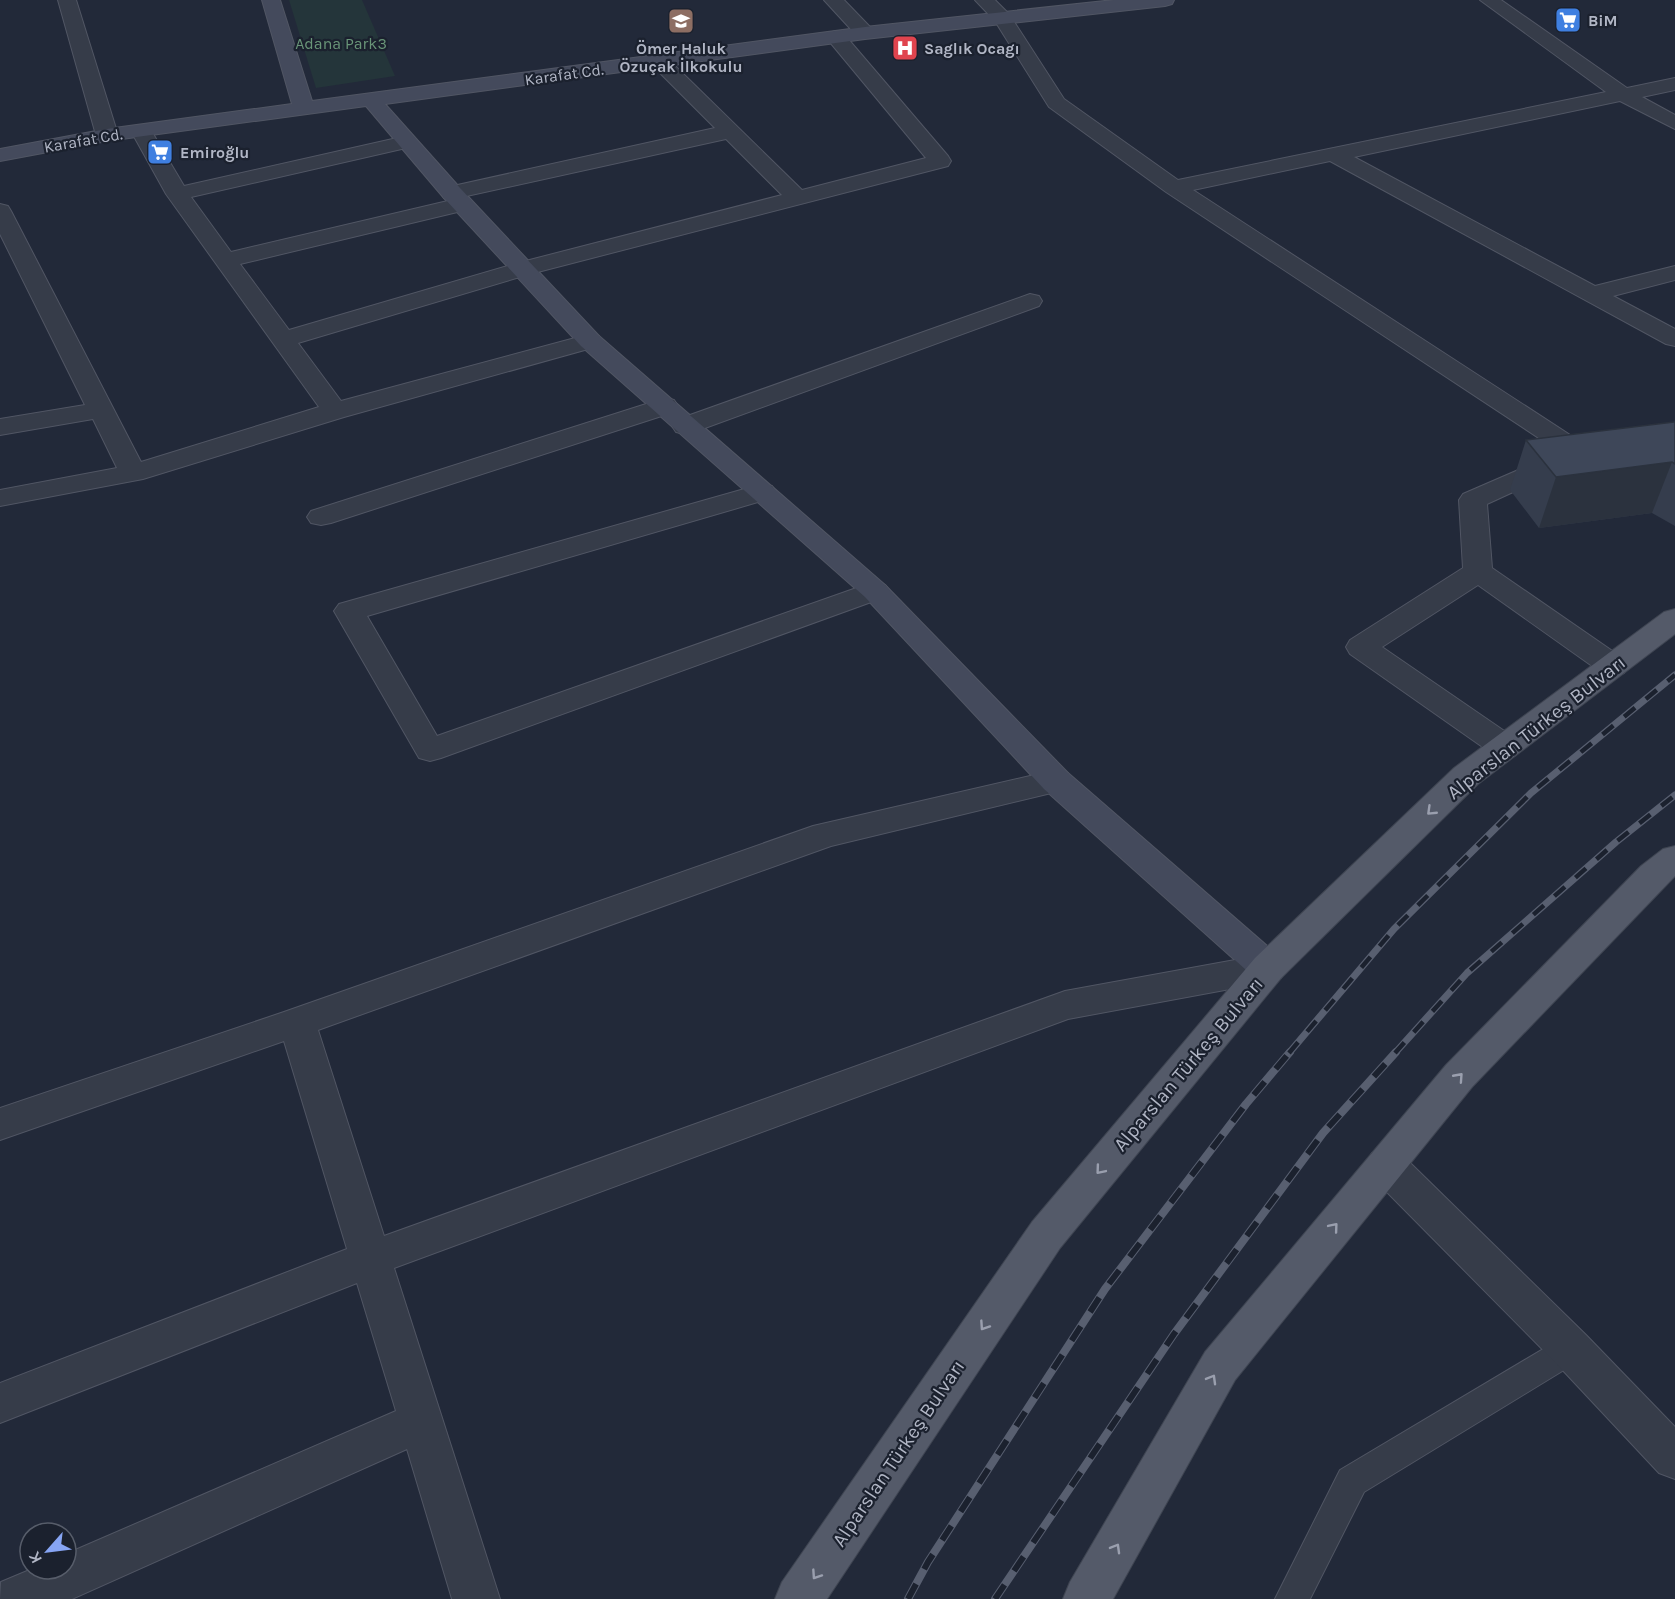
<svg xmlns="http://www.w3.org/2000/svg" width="1675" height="1599" font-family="Karla,sans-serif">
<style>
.green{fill:#24353a}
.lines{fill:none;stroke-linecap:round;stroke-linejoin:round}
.lane-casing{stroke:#515664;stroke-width:2}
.street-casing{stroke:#515664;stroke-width:2}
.secondary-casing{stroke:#515664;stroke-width:2}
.primary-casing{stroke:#3f4552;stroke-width:2}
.lane{fill:#363c49;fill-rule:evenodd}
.street{fill:#363c49;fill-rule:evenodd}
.secondary{fill:#444a5c;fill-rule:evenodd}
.primary{fill:#545a69;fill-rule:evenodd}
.rail-far1-casing{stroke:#585f70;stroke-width:7}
.rail-casing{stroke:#585f70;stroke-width:8}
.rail-far1{stroke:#1b212e;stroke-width:4.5;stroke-dasharray:14;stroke-linecap:butt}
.rail{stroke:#1b212e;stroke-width:6;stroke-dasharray:17;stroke-linecap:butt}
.wall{fill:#353d4d}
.shaded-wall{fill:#2b323e}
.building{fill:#3e4759;stroke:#2b323e;stroke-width:1.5}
.oneway{stroke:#9a9fae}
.labels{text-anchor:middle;stroke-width:4.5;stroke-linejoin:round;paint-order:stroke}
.far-poi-label{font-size:16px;font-weight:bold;fill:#b1b6c5;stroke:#1b212e;text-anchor:start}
.far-park-label{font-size:16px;fill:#699578;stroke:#1b212e}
.far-street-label{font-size:16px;fill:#b1b6c5;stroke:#1b212e}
.street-label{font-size:20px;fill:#b1b6c5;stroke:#1b212e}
</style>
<rect width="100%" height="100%" fill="#222939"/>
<path class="green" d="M289,0h73l33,76 -79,12z"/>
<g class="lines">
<defs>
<path id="lane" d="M1571,1335l11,4 5,10 -5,10 -218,133 -54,107h-35l65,-129 220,-131z"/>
<g id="street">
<path d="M58,0h18l42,135 -4,4 -7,2 -7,-2 -4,-4z"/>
<path d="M824,0h20l28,29 3,4 -3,4h-14z"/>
<path d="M975,0h20l14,14 55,85 114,81 428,-88 -126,-92h21l126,88 48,-10v12l-33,7 33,18v14l-55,-28 -266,56 241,129 80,-20v14l-62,16 62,33v17l-9,-2 -336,-183 -137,29 394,256 88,34v18l-106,-40 -403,-266 -117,-85 -54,-86z"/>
<path d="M836,31l7,2 105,123 3,5 -3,5 -418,108 -232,69 43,58 249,-67 9,2 3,5 -3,5 -255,71 -201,62 -143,27v-16l117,-22 -24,-49 -93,16v-16l85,-14 -85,-171v-30l8,2 3,5 130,251 178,-55 -153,-213 -35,-63 4,-4 7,-2 7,2 35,59 222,-50 8,1 3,5 -3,5 -8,1 -215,49 40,55 221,-52 -8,-2 -3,-5 3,-5 271,-60 -63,-63 -3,-4 3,-4h14l136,133 124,-32 -97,-117 -3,-4 3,-4zM726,139l56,56 -268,69 -225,66 -49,-66 230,-55 3,-5 -3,-5 -8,-2z"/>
<path d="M1030,294l9,2 3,5 -3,5 -345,126 -9,2 -9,-2 -4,-6 4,-6z"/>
<path d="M665,398l9,2 4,6 -4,6 -343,111 -10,2 -10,-2 -4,-6 4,-6z"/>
<path d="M1553,455l10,2 4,6 -4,6 -76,35 5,64 132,91 4,7 -4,7 -11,3 -11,-3 -124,-88 -96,62 134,92 5,8 -5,8 -11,3 -11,-3 -144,-101 -4,-7 4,-7 113,-72 -4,-68 4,-6z"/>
<path d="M762,484l10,2 4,6 -4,6 -405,118 70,120 428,-151 10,-3 10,3 5,6 -5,6 -444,161 -11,3 -11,-3 -85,-147 5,-7z"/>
<path d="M1056,770l12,3 4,8 -4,8 -237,57 -513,184 66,206 681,-245 203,-37 13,4 5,10 -5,10 -13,4 -200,37 -674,249 106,331h-48l-45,-150 -335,150h-72l1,-17 31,-13h34v-15l330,-143 -39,-128 -357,140v-40l347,-134 -63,-208 -284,99v-32l284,-96 529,-186z"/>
<path d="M1386,1148l14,5 186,182 89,92v52l-16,-6 -103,-110 -184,-186 -6,-12 6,-12z"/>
</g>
<path id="secondary" d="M262,0h18l32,101 553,-74 249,-27h60l-2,4 -7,2 -300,33 -480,65 75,84 139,148 286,249 183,188 213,185 5,10 -5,10 -13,4 -13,-4 -211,-189 -179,-192 -284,-251 -137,-148 -78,-92 -259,35 -107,20v-12l107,-20 185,-25z"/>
<g id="primary">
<path d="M1675,609v25l-197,150 -197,194 -221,270 -233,351h-52l7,-17 250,-360 223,-264 199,-190 210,-156z"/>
<path d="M1675,846v30l-203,211 -237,293 -122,219h-50l7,-17 135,-230 241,-287 195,-199 22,-17z"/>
</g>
</defs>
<use href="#lane" class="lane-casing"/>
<use href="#street" class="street-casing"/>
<use href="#secondary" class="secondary-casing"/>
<use href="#primary" class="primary-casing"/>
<use href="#lane" class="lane"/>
<use href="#street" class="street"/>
<use href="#secondary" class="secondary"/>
<use href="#primary" class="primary"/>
<defs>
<g id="rail-far1">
<path d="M1289,1053l105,-124 137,-136 144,-118"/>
<path d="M1395,1053l72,-80 149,-131 59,-47"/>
</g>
<g id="rail">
<path d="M908,1599l20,-37 177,-273 141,-185 44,-52"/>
<path d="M995,1599l179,-265 149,-201 73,-81"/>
</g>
</defs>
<use href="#rail-far1" class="rail-far1-casing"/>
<use href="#rail" class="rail-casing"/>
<use href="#rail-far1" class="rail-far1"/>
<use href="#rail" class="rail"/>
</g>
<path class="wall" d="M1675,422v104l-23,-13 -113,15 -29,-38 16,-50z"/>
<path class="shaded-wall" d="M1672,462l-20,51 -113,15 17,-51z"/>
<path class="building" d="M1674,422h1v42l-3,-2 -116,15 -30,-37z"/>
<defs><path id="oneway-chevron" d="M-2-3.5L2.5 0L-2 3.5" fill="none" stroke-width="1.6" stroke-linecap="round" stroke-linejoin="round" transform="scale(1.5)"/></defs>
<g class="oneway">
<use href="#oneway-chevron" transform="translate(1431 811) rotate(136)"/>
<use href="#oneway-chevron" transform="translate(1459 1077) rotate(-48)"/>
<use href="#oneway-chevron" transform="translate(1100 1170) rotate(130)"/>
<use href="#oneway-chevron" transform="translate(1334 1227) rotate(-50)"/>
<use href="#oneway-chevron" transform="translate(984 1326) rotate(124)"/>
<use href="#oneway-chevron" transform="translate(1212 1379) rotate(-60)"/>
<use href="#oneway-chevron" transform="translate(1116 1548) rotate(-60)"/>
<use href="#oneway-chevron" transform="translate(816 1575) rotate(124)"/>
</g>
<defs>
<symbol id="supermarket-square" viewBox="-11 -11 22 22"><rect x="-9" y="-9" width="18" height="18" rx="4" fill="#3f7fe0" stroke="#1b212e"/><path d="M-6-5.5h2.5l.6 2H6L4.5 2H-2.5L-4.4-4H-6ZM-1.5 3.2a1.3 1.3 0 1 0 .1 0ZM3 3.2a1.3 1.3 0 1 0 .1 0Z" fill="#fff"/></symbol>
<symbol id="school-square" viewBox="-11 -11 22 22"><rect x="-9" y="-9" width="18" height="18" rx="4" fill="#8d6e63" stroke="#1b212e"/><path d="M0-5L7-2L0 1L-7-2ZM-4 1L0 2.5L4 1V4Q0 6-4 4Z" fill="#fff"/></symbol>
<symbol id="hospital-square" viewBox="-11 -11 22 22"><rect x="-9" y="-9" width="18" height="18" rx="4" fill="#e0444e" stroke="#1b212e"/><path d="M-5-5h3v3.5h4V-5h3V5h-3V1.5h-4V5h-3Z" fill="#fff"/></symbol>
</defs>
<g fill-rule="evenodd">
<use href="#supermarket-square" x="1553" y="5" width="30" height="30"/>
<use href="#school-square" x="666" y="6" width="30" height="30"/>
<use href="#hospital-square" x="890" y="33" width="30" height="30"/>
<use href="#supermarket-square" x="145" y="137" width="30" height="30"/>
</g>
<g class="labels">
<g class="far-poi-label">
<text x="1588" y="26">BiM</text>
<text x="681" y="54" text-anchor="middle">Ömer Haluk<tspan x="681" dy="18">Özuçak İlkokulu</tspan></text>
<text x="924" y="54">Saglık Ocagı</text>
<text x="180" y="158">Emiroğlu</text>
</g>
<g class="far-park-label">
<text x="341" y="49">Adana Park3</text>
</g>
<g class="far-street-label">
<text transform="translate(564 74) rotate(-8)" y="6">Karafat Cd.</text>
<text transform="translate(83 140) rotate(-10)" y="6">Karafat Cd.</text>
</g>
<g class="street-label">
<text transform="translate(1536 727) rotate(-38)" y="7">Alparslan Türkeş Bulvarı</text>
<text transform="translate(1188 1064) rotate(-50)" y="7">Alparslan Türkeş Bulvarı</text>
<text transform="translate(898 1453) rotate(-56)" y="7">Alparslan Türkeş Bulvarı</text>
</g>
</g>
<g transform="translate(48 1551) rotate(242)"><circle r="28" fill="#1b212e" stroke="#575d6a" stroke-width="1.5"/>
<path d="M0-4.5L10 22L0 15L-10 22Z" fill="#87a5f4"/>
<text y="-9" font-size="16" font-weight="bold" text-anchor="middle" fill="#b1b6c5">K</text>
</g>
</svg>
